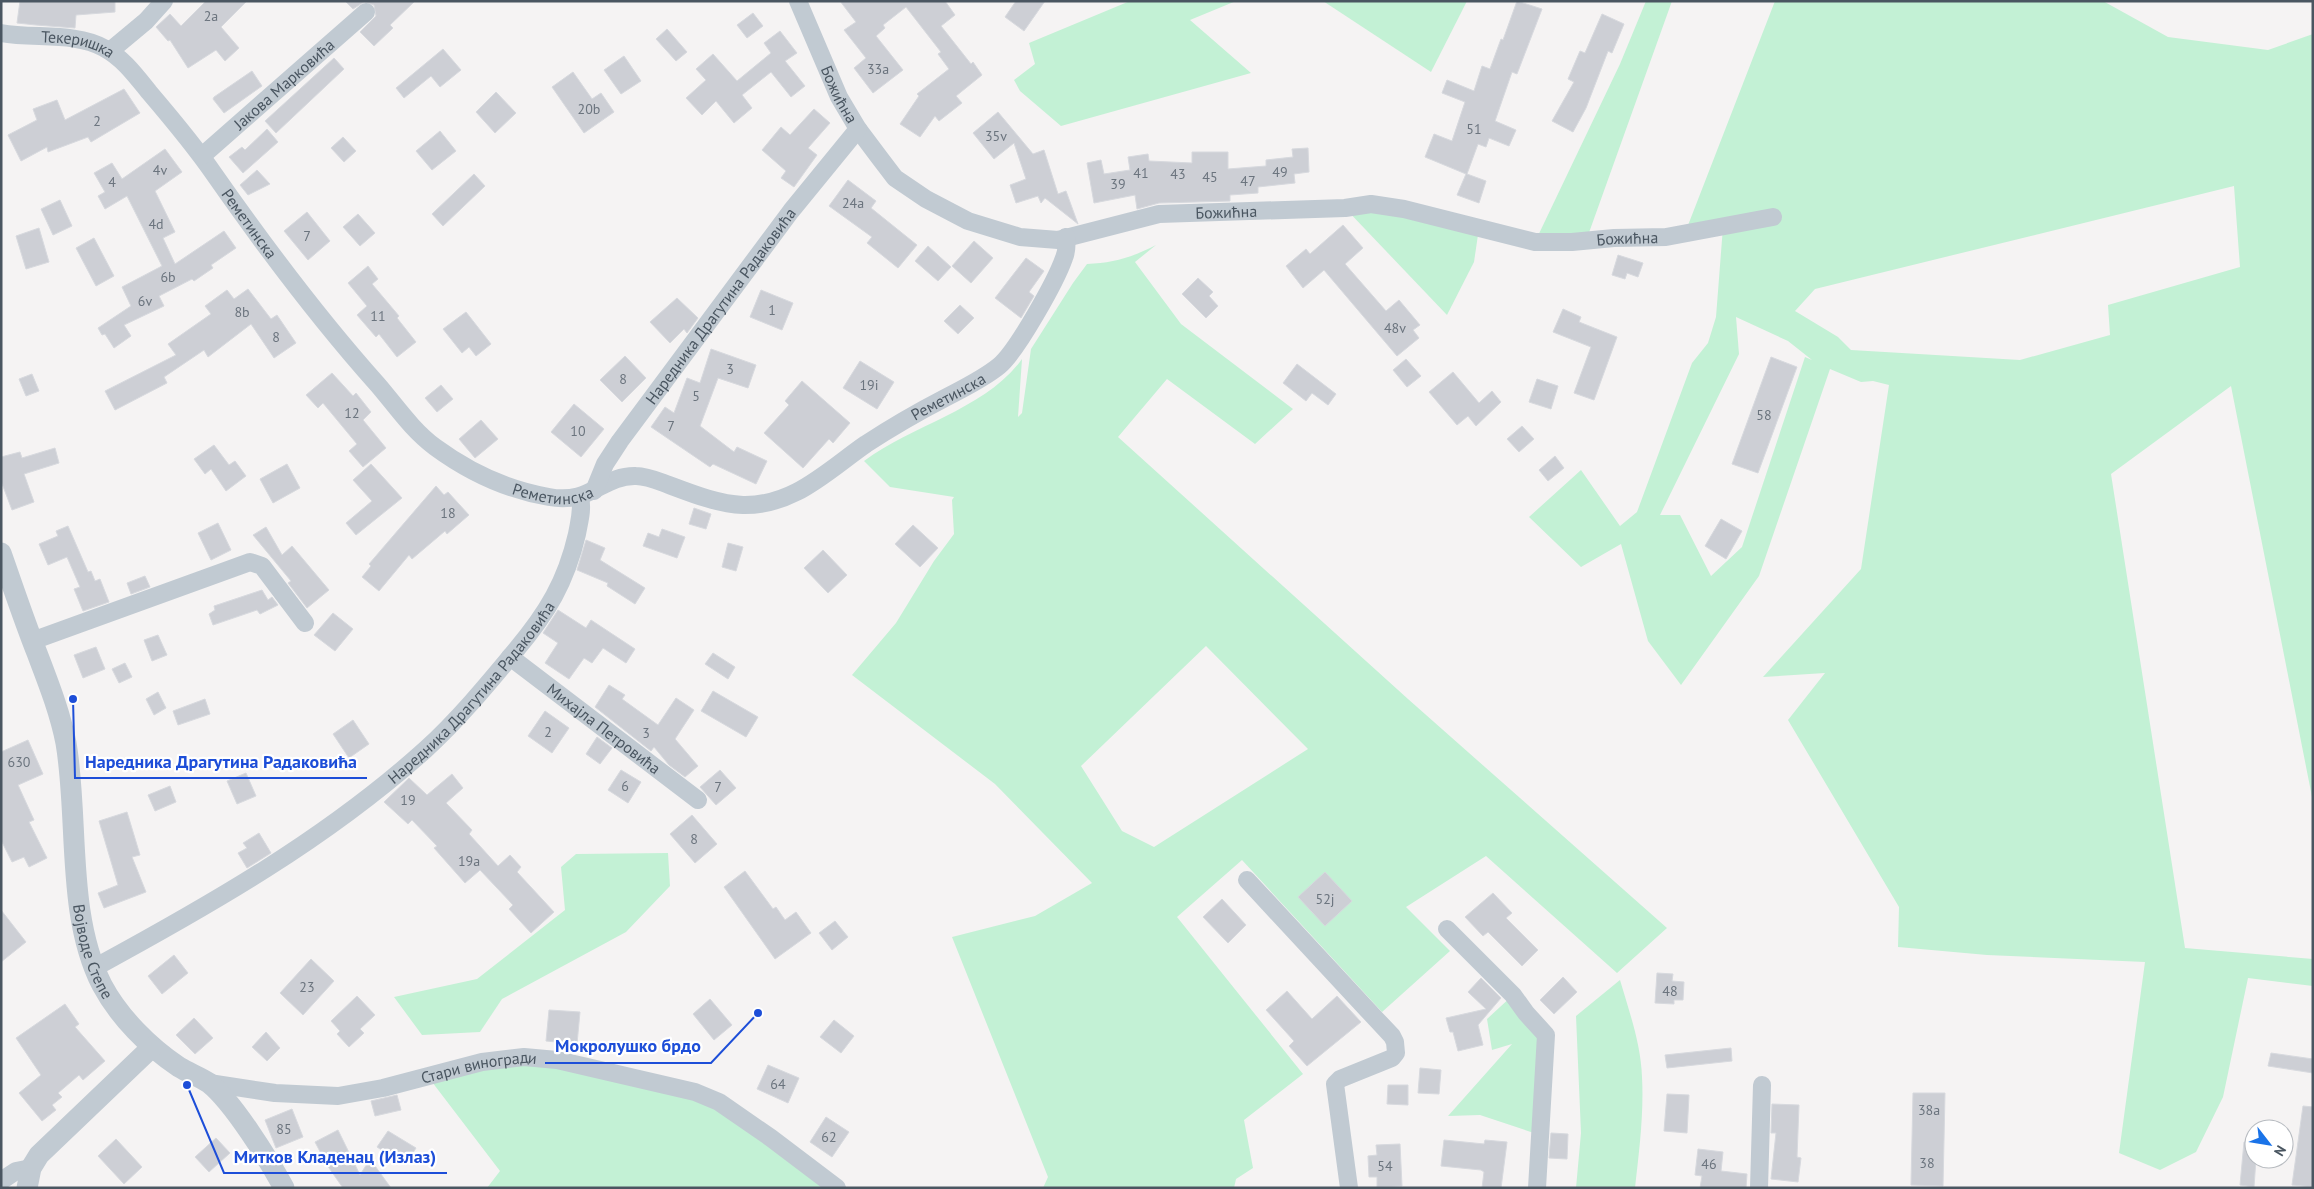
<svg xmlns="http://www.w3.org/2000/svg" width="2314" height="1189" font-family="'PT Sans',sans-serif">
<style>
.green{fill:#c3f1d5;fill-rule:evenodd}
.building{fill:#cdcfd5;stroke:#d7d9de}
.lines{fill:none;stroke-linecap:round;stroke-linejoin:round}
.minor{stroke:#c1cad2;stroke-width:18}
.tertiary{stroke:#c1cad2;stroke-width:21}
.labels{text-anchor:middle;stroke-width:4.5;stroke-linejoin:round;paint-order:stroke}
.number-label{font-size:14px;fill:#6b747e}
.street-label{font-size:16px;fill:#4a5661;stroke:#fff}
.leader{fill:none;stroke:#1d4ed8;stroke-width:2}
.callout-dot{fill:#1d4ed8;stroke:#fff;stroke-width:2}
.callout-label{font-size:18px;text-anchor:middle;font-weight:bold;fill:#1d4ed8;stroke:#fff;stroke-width:4.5;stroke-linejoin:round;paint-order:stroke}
</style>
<rect width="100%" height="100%" fill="#f5f3f3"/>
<g class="green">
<path d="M1130,1h106l-46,19 61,53 -190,53 -41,-35 -6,-11 21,-16 -6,-21z"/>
<path d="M1323,1h144l-36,71z"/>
<path d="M1646,1h26l-86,240 -51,1 85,-178z"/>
<path d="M1775,1h328l65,36 100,13 45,-16v768l-82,-416 -120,88 74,474 128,11v27l-65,-8 -25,119 -27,55 -36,18 -41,-17 26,-191 -158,-7 -89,-8 1,-40 -111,-187 37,-47 -62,4 98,-108 28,-184 -16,-4 -12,1 -31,-13 -71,207 -78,109 -33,-44 -27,-97 -40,23 -52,-50 52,-47 39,56 17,-14 55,-149 16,-20 8,-26 7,-90 -38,6zM2234,186l6,81 -132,38 2,30 -90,25 -169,-10 -13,-13 -43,-26 20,-22zM1736,317l52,24 24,19 -7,-3 -63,190 -31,29 -31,-61h-20l79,-161z"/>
<path d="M1345,208l134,20 -5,34 -27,53z"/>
<path d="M1156,245l-21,17 46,62 112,85 -38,35 -88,-65 -49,58 290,262 259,229 -50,45 -131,-117 -80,51 44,44 -68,61 -140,-152 -65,57 126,157 -59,46 9,48 -17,11 -2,9h-191l5,-11 -96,-240 83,-21 57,-33 -97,-99 -143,-109 44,-52 38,-62 20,-27 -2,-34 2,-3 -64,-10 -26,-26c50,-37 122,-52 158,-102l-4,58 4,-4 9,-64 42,-66 14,-19c26,-1 46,-7 69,-19zM1206,646l102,103 -154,98 -32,-16 -41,-65z"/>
<path d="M668,853l2,33 -44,46 -124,67 -22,33 -58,3 -28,-38 83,-18 88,-69 -4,-43 15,-13z"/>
<path d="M1620,980c9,31 21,64 22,97 2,37 -3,75 -7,111h-59l5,-55 -5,-117z"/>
<path d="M1513,995l30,35 -9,103 -54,-18 -32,1 64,-72 -20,6 -5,-31z"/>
<path d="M519,1061l199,34 118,93h-349l13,-17 -71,-93z"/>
</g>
<g class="building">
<path d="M20,1h95v11l-39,3 -1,13 -39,-3 -19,-2z"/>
<path d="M206,1h41l-26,26 18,21 -14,13 -9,-11 -28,18 -18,-28 -2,1 -12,-14 14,-13 11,12z"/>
<path d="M345,1h70l-25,24 3,3 -19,18 -14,-14 16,-16 -2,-11 -10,-3 -11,7z"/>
<path d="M840,1h105l10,14 -14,11 30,38 2,-2 9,13 -26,21 6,7 -23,18 -4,-5 -15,21 -20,-13 19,-28 -2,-2 32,-25 -11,-15 3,-2 -35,-45 -23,18 2,3 -9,8 27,34 -30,23 -19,-25 12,-10 -22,-28 12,-8z"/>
<path d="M1016,1h29l-21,30 -19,-14z"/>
<path d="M1517,1l25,8 -25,65 -5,-2 -17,49 21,9 -7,16 -20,-8 -3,9 -8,-3 -11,30 19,7 -7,22 -22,-8 9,-21 -41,-17 9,-23 18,7 13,-39 -23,-9 5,-13 27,11 8,-25 8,3 11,-30 2,1z"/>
<path d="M753,13l10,13 -16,12 -10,-13z"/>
<path d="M1602,14l22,10 -12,29 -4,-2 -22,57 -13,24 -21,-11 22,-39 -6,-3 12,-28 5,2z"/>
<path d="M667,29l20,23 -11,9 -20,-22z"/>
<path d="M780,31l17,22 -12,8 20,25 -14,11 -20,-25 -29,23 10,13 -18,15 -18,-22 -14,14 -16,-17 20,-18 -10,-11 17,-15 24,27 34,-28 -7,-10z"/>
<path d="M443,49l18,21 -21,17 -9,-11 -27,22 -8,-10z"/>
<path d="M624,56l17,25 -20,13 -17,-24z"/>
<path d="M334,58l10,11 -68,64 -11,-12z"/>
<path d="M252,71l10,15 -38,27 -11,-14 1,-2z"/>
<path d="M573,72l19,27 9,-6 13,19 -30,21 -32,-46z"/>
<path d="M124,89l16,24 -49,29 -3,-5 -40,15 -1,-5 -26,14 -13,-26 29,-15 -4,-11 24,-9 8,20z"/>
<path d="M496,92l20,21 -21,20 -19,-21z"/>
<path d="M814,109l16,14 -22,25 9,7 -23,32 -13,-9 5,-7 -24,-21 19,-23 9,8z"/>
<path d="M998,112l35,42 11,-4 14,44 8,-3 12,33 -33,-26 -4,5 -3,-7 -22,7 -6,-18 16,-6 -12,-36 -20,16 -21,-26z"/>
<path d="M267,129l11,13 -35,31 -14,-16 13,-10 3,3z"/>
<path d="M440,131l16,20 -24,19 -16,-19z"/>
<path d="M343,137l13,14 -12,11 -13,-14z"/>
<path d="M1308,148l1,24 -15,2 1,9 -37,4v6l-28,2v6l-71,2 -22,6 -2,-14 -41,8 -7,-40 14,-3 3,14 26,-4 -2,-13 20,-3 1,7 43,2v-11h36v17l38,-3v-6l27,-3 -1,-8z"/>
<path d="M165,149l17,23 -27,19 20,41 -12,6 12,26 49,-33 12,17 -25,17 2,3 -19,13 -2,-2 -33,17 5,10 -40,19 7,11 -17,12 -9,-14 -3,1 -4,-7 33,-22 -9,-19 40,-21 -35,-70 -22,13 -7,-13 7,-4 -11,-19 18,-10 10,16z"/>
<path d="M257,170l13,14 -22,11 -8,-10z"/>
<path d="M474,174l11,12 -42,40 -11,-12z"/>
<path d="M848,180l28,21 -5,7 46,37 -19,23 -31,-25 5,-6 -43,-31z"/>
<path d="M60,200l12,26 -19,9 -12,-26z"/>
<path d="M307,212l23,29 -22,19 -24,-29z"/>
<path d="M358,214l17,19 -15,13 -17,-19z"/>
<path d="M1343,225l20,23 -18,16 41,47 13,-11 21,25 -7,5 6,8 -22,18 -73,-86 -21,18 -17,-22 20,-17 4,5z"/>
<path d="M39,228l10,34 -23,7 -10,-33z"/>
<path d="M94,238l20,38 -18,10 -20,-38z"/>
<path d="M974,241l19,17 -22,25 -19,-17z"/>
<path d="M928,246l23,21 -13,14 -23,-20z"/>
<path d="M1618,255l25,8 -5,14 -11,-4 -2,6 -13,-4z"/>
<path d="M1026,258l18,13 -15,21 5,4 -13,22 -26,-20z"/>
<path d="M368,266l10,13 -6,5 27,32 -2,2 19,24 -19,15 -18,-23 -3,3 -19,-22 10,-9 -19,-23z"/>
<path d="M1198,278l15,14 -4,4 9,10 -12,12 -24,-24z"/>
<path d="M248,289l23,30 6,-4 19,28 -22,15 -23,-34 -43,33 -4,-7 -40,27 3,6 -52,27 -10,-19 71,-36 -8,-11 43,-30 -6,-8 22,-16 7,9z"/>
<path d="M761,290l32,13 -11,27 -32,-13z"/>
<path d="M677,298l21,20 -11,15 -3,-4 -14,14 -20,-21z"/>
<path d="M960,305l14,13 -16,16 -14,-13z"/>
<path d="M1563,309l18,8 -2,5 38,15 -23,63 -20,-7 17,-46 -38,-15z"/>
<path d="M466,312l25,32 -15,12 -7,-9 -7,6 -19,-24z"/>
<path d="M711,349l45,16 -8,23 -30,-10 -18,48 34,26 3,-5 30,14 -11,23 -43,-20 -3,3 -59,-40 14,-20 9,6 13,-35 13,5z"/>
<path d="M625,356l21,22 -24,24 -22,-22z"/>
<path d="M1771,357l26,10 -39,106 -26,-9z"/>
<path d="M1406,359l15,17 -14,11 -14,-17z"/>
<path d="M860,361l34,21 -17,27 -34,-21z"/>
<path d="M1297,364l39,30 -8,11 -16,-12 -6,8 -23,-18z"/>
<path d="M1453,372l26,31 13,-12 9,11 -25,24 -8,-10 -11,9 -28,-33z"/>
<path d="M332,373l21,23 3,-3 15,19 -8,8 23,28 -23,19 -14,-16 8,-7 -34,-41 -5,5 -12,-13z"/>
<path d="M32,374l7,17 -13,5 -7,-17z"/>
<path d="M1537,379l21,7 -7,23 -22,-7z"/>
<path d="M802,381l48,42 -17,20 -4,-4 -26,29 -39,-35 25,-28 -4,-4z"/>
<path d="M441,385l12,14 -16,13 -12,-14z"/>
<path d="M574,404l30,25 -23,28 -30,-25z"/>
<path d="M481,420l17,19 -23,19 -16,-19z"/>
<path d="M1522,426l12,13 -15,13 -12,-13z"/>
<path d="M214,445l15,20 6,-4 11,15 -20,15 -15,-22 -6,5 -11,-15z"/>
<path d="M55,448l4,15 -35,11 10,28 -22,8 -11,-29v-24l19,-5 2,6z"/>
<path d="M1555,456l9,12 -16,13 -9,-11z"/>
<path d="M287,464l13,24 -27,15 -13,-24z"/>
<path d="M371,464l31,34 -46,37 -10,-12 26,-22 -19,-21z"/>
<path d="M436,486l8,9 4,-3 21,23 -22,19 -2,-3 -33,28 -3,-4 -30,36 -17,-14 9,-11 -2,-2z"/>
<path d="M694,508l17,6 -5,15 -17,-5z"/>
<path d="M1721,519l21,12 -16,28 -21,-13z"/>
<path d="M218,523l13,27 -20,10 -13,-27z"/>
<path d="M913,525l25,23 -18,19 -25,-23z"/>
<path d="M68,526l20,46 3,-1 4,10 5,-2 9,23 -26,9 -9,-22 6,-2 -13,-30 -19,8 -9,-21 19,-8 -2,-5z"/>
<path d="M266,527l16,28 10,-9 37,44 -22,18 -19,-25 3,-2 -38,-46z"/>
<path d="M662,529l23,8 -8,21 -34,-12 5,-13 11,4z"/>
<path d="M586,540l19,8 -5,12 45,28 -10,16 -28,-18 1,-3 -31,-13z"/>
<path d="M728,543l15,4 -7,24 -14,-4z"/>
<path d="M823,550l24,25 -19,18 -24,-25z"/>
<path d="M145,576l5,11 -19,7 -4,-11z"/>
<path d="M262,590l6,10 4,-3 6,8 -18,9 -3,-4 -44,15 -4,-11 6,-4 -1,-4z"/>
<path d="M558,610l28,18 5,-8 44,29 -9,14 -23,-15 -11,15 -8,-5 -15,21 -24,-16 13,-20 -15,-10z"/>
<path d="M333,613l20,16 -18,22 -21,-16z"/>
<path d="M158,635l9,20 -15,6 -8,-21z"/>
<path d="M96,647l9,22 -22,9 -9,-23z"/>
<path d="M713,653l22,14 -7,12 -23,-15z"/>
<path d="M125,663l7,14 -13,6 -7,-14z"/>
<path d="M609,685l16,10 -3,4 36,26 18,-27 18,12 -19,29 23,27 -13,11 -16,-12 -15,-18 -3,4 -56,-44z"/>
<path d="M713,691l45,26 -12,20 -45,-26z"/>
<path d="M158,692l8,16 -12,7 -8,-16z"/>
<path d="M205,699l5,15 -32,11 -5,-14z"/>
<path d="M545,711l24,17 -17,25 -24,-17z"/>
<path d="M353,720l16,24 -20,14 -16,-24z"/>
<path d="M597,737l15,11 -12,16 -14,-10z"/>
<path d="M28,740l15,34 -25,11 16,35 -5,2 18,36 -18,9 -5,-10 -12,5 -11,-22v-88z"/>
<path d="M621,770l20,12 -13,21 -20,-13z"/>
<path d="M720,770l16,18 -20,17 -16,-18z"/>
<path d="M246,773l10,23 -19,8 -10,-23z"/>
<path d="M452,774l11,14 -17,15 26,27 -3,4 29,32 12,-11 11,12 -4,5 37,40 -23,21 -22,-24 4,-4 -33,-35 -15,13 -31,-35 3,-2 -25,-26 -4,4 -24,-22 25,-24 18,17z"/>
<path d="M170,786l6,16 -21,9 -7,-16z"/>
<path d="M127,812l13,43 -8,2 14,35 -42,16 -6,-15 20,-8 -19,-64z"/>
<path d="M692,815l25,29 -22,19 -25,-29z"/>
<path d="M259,833l12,20 -24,15 -9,-15 9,-5 -4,-5z"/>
<path d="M745,871l28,38 3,-2 9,13 11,-8 15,21 -36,26 -51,-72z"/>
<path d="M1325,872l27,29 -27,25 -27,-29z"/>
<path d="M1493,893l19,20 -6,5 32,32 -16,16 -34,-34 -5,4 -18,-19z"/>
<path d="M1222,899l24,26 -18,18 -25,-26z"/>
<path d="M1,910l25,32 -25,20z"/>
<path d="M835,921l13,16 -16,13 -13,-17z"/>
<path d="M174,955l14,18 -26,21 -14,-18z"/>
<path d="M311,959l23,22 -31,34 -23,-22z"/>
<path d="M1657,973l16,1 -1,7 12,1 -1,18h-9v4l-19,-1z"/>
<path d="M1563,977l14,15 -23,22 -14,-14z"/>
<path d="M1481,978l20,20 -23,27 5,20 -25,6 -5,-19h-3l-4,-14 40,-9 -18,-17z"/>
<path d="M1287,991l25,28 25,-23 24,26 -54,44 -18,-20 5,-5 -28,-31z"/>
<path d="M357,996l18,19 -15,14 4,4 -15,14 -12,-13 3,-3 -9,-10z"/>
<path d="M710,999l22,26 -18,15 -21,-26z"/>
<path d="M65,1004l14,20 -4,3 30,34 -22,19 -4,-5 -21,18 4,4 -10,8 4,5 -14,11 -23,-28 22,-18 -25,-37z"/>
<path d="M549,1010l31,2 -3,32 -31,-3z"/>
<path d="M194,1018l19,20 -18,16 -19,-19z"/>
<path d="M834,1020l20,16 -13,17 -21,-16z"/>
<path d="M266,1032l14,16 -13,13 -15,-14z"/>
<path d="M1731,1048l1,13 -65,7 -2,-13z"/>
<path d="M2271,1053l42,6v14l-45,-7z"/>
<path d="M768,1065l31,13 -11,25 -31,-14z"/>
<path d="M1420,1068l21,2 -2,24 -21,-1z"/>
<path d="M1388,1085h20v20l-21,-1z"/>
<path d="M1913,1093h32l-2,93 -32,-1z"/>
<path d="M1667,1094l22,1 -2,38 -23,-2z"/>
<path d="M397,1095l4,15 -26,6 -4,-15z"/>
<path d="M1772,1104l27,1 -2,52 4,1 -3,24 -27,-3 5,-46h-5z"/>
<path d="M2303,1106l10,1v80l-21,-2z"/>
<path d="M292,1109l11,28 -27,11 -11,-28z"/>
<path d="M826,1117l23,15 -17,25 -22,-15z"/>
<path d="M338,1130l22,45 10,-16 21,29h-48l-16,-23 -12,-23z"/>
<path d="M388,1131l28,17 -11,17 -28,-18z"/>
<path d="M1551,1133l17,1 -1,25 -18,-1z"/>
<path d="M216,1138l14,15 -21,19 -14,-15z"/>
<path d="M116,1139l26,28 -18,17 -26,-28z"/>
<path d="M1444,1140l40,4 1,-4 22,2 -6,46h-19l2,-16 -3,-2 -40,-4z"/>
<path d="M2244,1142l10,1v16h2l-2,28 -14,-2z"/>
<path d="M1400,1144l2,42 -25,1v-10h-8l-1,-21 9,-1 -1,-10z"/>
<path d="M1698,1149l25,3 -2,19 26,3 -1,14h-46l2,-12 -7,-1z"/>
</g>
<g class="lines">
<g class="minor">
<path id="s1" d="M798,1l41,96 19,32 21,28 16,21 31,21 42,22 52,16 38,3 101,-26 186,-6 26,-4 33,5 131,33h37l42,-4 52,-1 107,-20"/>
<path id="s2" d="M1,33c33,6 75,-1 103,15 19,10 32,28 45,44 23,27 45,53 65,82 51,73 105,145 164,211 18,21 34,45 57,62 34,25 73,43 114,50 42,8 53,-22 87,-21 11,0 22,5 33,9 24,9 49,19 74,20 51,1 84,-34 123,-61 26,-17 52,-32 79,-46 19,-10 38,-19 54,-32 18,-15 57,-85 65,-108 3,-7 3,-13 2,-21"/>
<path d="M110,51l36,-30 18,-20"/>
<path id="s3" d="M202,156l164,-144"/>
<path id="s4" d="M594,491l11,-27 15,-23 171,-230 67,-82"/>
<path d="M32,641l218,-79 12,4 43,57"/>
<path id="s5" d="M510,657l188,143"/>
<path d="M1247,880l129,139 16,17 3,6 1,11 -4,5 -52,21 -5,5 14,104"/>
<path d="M1447,929l66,66 13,18 20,22 -9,153"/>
<path id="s6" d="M94,968c116,-63 232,-129 331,-218 33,-30 62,-65 91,-100 31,-37 50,-68 61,-116 2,-12 6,-24 3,-37"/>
<path id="s7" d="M209,1083l66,10 63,3 45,-8 99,-26 42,-5 33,3 138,32 24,10 52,36 66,50"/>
<path d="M1,1181l15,-10 15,-3"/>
<path d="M1759,1188l3,-103"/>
</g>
<g class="tertiary">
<path id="s8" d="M1,553c12,34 23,67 36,100 11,29 23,59 29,90 13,77 0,172 36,242 17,32 47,62 77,82 10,6 21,10 30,16 24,19 60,77 75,105"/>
<path d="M27,1188l4,-20 8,-13 113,-108"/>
</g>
</g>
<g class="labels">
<g class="number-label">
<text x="211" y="21">2a</text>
<text x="878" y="74">33a</text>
<text x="589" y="114">20b</text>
<text x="97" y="126">2</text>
<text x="1474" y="134">51</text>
<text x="996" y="141">35v</text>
<text x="160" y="175">4v</text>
<text x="1280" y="177">49</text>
<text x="1141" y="178">41</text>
<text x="1178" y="179">43</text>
<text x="1210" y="182">45</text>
<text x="1248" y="186">47</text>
<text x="112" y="187">4</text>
<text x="1118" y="189">39</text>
<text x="853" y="208">24a</text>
<text x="156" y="229">4d</text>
<text x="307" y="241">7</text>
<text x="168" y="282">6b</text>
<text x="145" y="306">6v</text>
<text x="772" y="315">1</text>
<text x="242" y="317">8b</text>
<text x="378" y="321">11</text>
<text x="1395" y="333">48v</text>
<text x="276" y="342">8</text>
<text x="730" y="374">3</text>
<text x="623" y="384">8</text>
<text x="869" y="390">19i</text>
<text x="696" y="401">5</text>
<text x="352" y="418">12</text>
<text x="1764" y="420">58</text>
<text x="671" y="431">7</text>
<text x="578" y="436">10</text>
<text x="448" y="518">18</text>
<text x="548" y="737">2</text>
<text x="646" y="738">3</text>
<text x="19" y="767">630</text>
<text x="625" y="791">6</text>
<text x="718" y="792">7</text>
<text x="408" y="805">19</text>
<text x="694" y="844">8</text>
<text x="469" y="866">19a</text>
<text x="1325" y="904">52j</text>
<text x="307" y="992">23</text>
<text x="1670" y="996">48</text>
<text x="778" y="1089">64</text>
<text x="1929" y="1115">38a</text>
<text x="284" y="1134">85</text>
<text x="829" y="1142">62</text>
<text x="1927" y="1168">38</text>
<text x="1709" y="1169">46</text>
<text x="1385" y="1171">54</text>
</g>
<g class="street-label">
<text dy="6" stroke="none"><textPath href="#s2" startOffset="78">Текеришка</textPath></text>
<text dy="6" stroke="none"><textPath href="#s3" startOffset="109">Јакова Марковића</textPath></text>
<text dy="6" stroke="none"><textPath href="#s1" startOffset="102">Божићна</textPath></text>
<text dy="6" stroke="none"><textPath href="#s1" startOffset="552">Божићна</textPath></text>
<text dy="6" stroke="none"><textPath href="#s2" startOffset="334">Реметинска</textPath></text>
<text dy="6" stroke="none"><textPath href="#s1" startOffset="958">Божићна</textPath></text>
<text dy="6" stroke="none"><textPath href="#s4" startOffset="225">Наредника Драгутина Радаковића</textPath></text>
<text dy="6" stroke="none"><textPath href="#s2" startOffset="1188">Реметинска</textPath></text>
<text dy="6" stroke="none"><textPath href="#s2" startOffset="754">Реметинска</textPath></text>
<text dy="6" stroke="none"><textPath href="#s6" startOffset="471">Наредника Драгутина Радаковића</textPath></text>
<text dy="6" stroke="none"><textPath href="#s5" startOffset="118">Михајла Петровића</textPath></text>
<text dy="6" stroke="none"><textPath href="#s8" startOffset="412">Војводе Степе</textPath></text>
<text dy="6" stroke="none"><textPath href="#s7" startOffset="274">Стари виногради</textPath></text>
</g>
</g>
<path class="leader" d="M73 699L75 778H367M758 1013L711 1063H545M187 1085L224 1173H447"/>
<g class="callout-dot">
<circle cx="73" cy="699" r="5"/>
<circle cx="758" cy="1013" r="5"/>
<circle cx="187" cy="1085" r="5"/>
</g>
<g class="callout-label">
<text x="221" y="768">Наредника Драгутина Радаковића</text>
<text x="628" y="1052">Мокролушко брдо</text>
<text x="335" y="1163">Митков Кладенац (Излаз)</text>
</g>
<rect width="2314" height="1189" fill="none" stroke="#4a5661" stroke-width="5"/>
<g transform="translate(2269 1144) rotate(121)"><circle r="24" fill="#ffffff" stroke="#b7bbc0"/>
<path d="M0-4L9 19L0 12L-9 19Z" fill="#1a73e8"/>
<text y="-8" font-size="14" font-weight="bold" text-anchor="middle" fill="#4a5661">N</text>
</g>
</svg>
